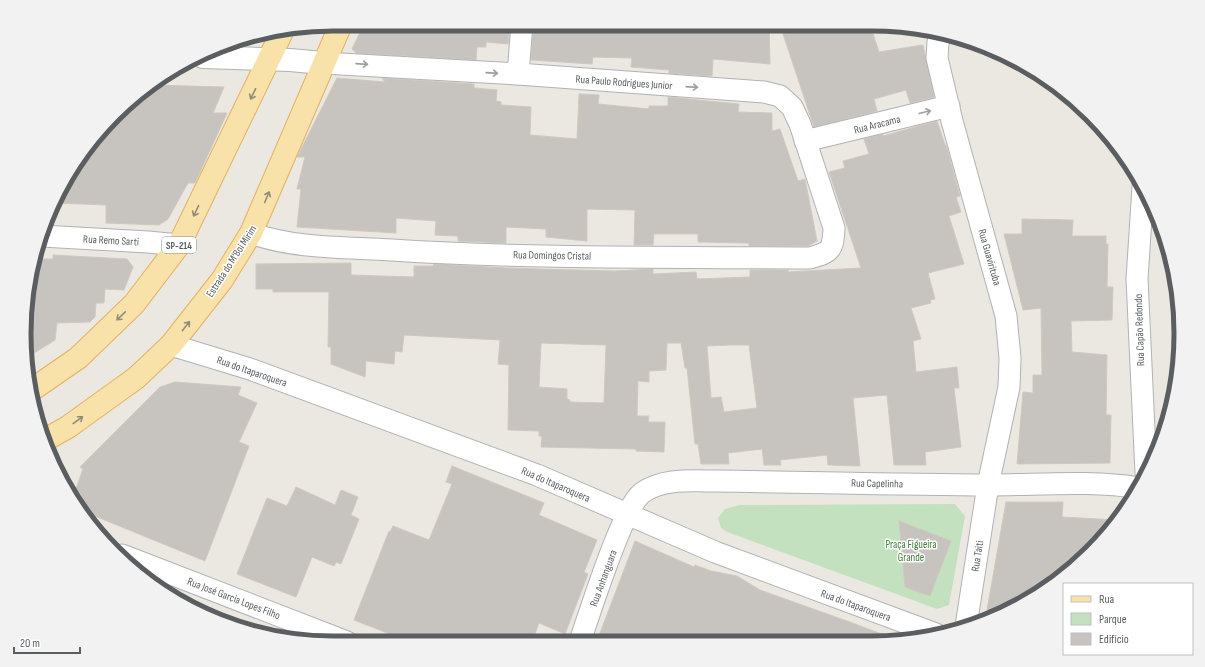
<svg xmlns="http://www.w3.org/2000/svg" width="1205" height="667" font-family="'Sofia Sans Condensed',sans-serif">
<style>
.park{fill:#c3e1bf}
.building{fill:#c7c3be;stroke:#cfc9c0;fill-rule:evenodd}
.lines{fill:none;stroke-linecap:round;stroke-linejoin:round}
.street-casing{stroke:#afb2b6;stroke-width:23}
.secondary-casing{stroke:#aeb2b6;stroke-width:24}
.primary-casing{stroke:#e5b060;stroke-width:24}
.street{stroke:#fff;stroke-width:21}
.secondary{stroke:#fff;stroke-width:22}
.primary{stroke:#f8e2a9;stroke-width:22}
.oneway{stroke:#9c9ea0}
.oneway2{stroke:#918c7a}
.labels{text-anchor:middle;stroke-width:3;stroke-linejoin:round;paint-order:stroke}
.shield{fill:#fff;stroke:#8c8e90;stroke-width:1}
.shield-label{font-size:10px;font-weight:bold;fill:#5a5e61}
.street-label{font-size:11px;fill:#5a5e61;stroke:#fff}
.park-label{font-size:11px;fill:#407f3b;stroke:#fff}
.rim{fill:none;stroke:#5a5e61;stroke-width:5}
</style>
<rect width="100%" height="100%" fill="#ebe8e1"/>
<path class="park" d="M955,504l10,12 -16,89 -12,4 -210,-77 -6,-4 -3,-10 7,-9 15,-4z"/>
<g class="building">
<path d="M364,24h146l-2,20 -22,-2v5h-9l-1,13 -120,-7 -4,-4z"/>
<path d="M534,24l235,1 1,39 -57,-5 -1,17 -43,-3v-3l-38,-3 1,-9 -39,-1 -1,7 -61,-4z"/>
<path d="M780,25h93v9l6,18 44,-7 11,52 -24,6 -4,-13 -32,9 3,12 -63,16z"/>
<path d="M337,78l48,4 -3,-4 92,6v4l23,2 -1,11 5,1v3l30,2 -1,28 47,4 2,-45 20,1 -1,9 51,5v-3h19v-9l71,7 -1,8 34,1v18l8,-2 18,52 7,-2 12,62 -9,5h-59v-3l-51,-1v-8h-44l-1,11h-19l1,-35 -48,-1v32l-41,-4v-8l-40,-2v16l-48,-2v-5l-23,-1 1,-14 -40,-3v15l-99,-6 4,-38h-4l8,-32h-8z"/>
<path d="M151,85l73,2 -11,26h14l-32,70h-7l-20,36 -9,6 -53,-2v-18l-49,-2 19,-41 69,-74z"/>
<path d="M937,121l8,24h1l14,51 -4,1 5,15 -12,4 15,48 -36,9 7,26 -5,1 1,3 -20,5 10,31 -8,2 3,31 41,-5 2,21h-5l7,59 -36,5 1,13h-32l-7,-70 -34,3 7,68 -32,-1 -1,-10 -47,5 1,5h-17l-2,-16 -34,4 1,11h-28l-3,-20h-3l-8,-76h-2l-4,-25h-14l-1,27 -17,1v11l-11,-1 -1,35h12l-1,6h17l-1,30 -28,-1v-2l-95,-2 1,-11h-3v-5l-31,-1 1,-65 -11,-1 2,-24 -96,-5 -2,17 -7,-1 -1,13 -28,-3 -1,16 -34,-13v-17h-3l1,-55h-56v-3h-17v-25l95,-1v12l63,2v-11h19l1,-2 72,4 109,3 38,-2v5l43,-2 1,7 53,-2v-7h39l-2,2 74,-4 -32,-96 16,-4 -2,-7 26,-7 -5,-15 19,-5v2zM541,343l65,2 -2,58 -34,-1v-2l-3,-1v-10l-28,-2zM729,345h20l8,63 -33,4 -3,-15 -10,1 -4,-52z"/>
<path d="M1022,219l51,1 -1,16h34v8h2l-1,43h6l-1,33 -41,1 1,31 35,3 -1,60h5l-1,48 -93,1 6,-72 10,1v-18h9l-1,-67 -18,2 -19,-76h18z"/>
<path d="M53,255l74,4 6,8 -9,23 -19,-1 -1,14h-8l-1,14 -5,5 -33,1 -2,17 -29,18 8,-99h19z"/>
<path d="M175,382l66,5 -3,8 19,8 -18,39 10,4 -44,115 -120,-49 -11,-18 9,-25 -3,-2 80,-80z"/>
<path d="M452,466l92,37 -5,12 58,25 -13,32 4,2 -23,60 -26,-11 -7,19h-122l-56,-22 35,-89 1,1 3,-6 36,14 23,-56 -6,-2z"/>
<path d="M296,487l39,18 6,-15 17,7 -7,18 8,4 -18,45 -5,-2 -2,4 -22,-9 -16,40 -59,-23 30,-76 20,8z"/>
<path d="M1006,502h57l-1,15 55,3 -13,18 -60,53 -40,21 -17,-2z"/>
<path d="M899,521l52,20 -21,55 -25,-9z"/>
<path d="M635,541l59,26 1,-2 16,6 26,5 23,14 87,31 48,18v1l-298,1z"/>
</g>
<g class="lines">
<defs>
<g id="street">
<path d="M943,33l-5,9 -1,16 15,63 54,195 4,42 -1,29 -21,98 -22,141"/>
<path d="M518,74l4,-50"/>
<path d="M805,141l144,-35"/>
<path d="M1143,187l-6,92 9,194"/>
<path d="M251,233c44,16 95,14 141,17 139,9 279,7 418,8 21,-6 23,-8 24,-30l-34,-104 -8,-17 -12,-11 -16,-4 -246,-18 -195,-11"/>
<path d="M42,236l106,6 31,3"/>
<path d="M171,345l79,24 287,106 178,77 221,82"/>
<path d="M122,555l225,87"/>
<path d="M580,641c10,-28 42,-133 62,-148 21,-15 50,-12 74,-12 91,1 182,4 273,4 50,0 101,-5 151,3"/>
</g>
<path id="secondary" d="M203,57l87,3 33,3"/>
<g id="primary">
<path d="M33,389l45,-31 56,-54 45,-59 103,-213"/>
<path d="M45,440l23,-13 68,-49 35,-33 51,-65 29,-47 90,-209"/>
</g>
</defs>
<use href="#street" class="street-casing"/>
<use href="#secondary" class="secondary-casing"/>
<use href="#primary" class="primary-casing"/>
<use href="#street" class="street"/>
<use href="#secondary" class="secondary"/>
<use href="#primary" class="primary"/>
</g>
<defs><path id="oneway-shaft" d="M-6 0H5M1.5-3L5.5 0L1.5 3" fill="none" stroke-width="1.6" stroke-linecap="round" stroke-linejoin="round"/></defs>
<g class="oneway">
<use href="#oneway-shaft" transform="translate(362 64) rotate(4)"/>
<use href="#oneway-shaft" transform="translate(492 73) rotate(4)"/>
<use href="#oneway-shaft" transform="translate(692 87) rotate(4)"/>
<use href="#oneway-shaft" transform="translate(925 112) rotate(-14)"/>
</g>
<g class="oneway2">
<use href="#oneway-shaft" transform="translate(253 94) rotate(116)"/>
<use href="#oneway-shaft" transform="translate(267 197) rotate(-67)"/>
<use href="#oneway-shaft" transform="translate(196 211) rotate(116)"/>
<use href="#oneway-shaft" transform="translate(121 316) rotate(136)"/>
<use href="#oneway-shaft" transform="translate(186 326) rotate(-52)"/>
<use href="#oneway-shaft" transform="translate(78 420) rotate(-36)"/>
</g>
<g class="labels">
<rect class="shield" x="162" y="237" width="34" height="16" rx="3"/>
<g class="shield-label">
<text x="179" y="249">SP-214</text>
</g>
<g class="street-label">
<text transform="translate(624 82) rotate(4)" y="4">Rua Paulo Rodrigues Junior</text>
<text transform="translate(877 124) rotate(-14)" y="4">Rua Aracama</text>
<text transform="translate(111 240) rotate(3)" y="4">Rua Remo Sarti</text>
<text transform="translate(552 255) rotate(1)" y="4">Rua Domingos Cristal</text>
<text transform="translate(990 257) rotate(74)" y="4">Rua Guavirituba</text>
<text transform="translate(231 261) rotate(-57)" y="4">Estrada do M'Boi Mirim</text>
<text transform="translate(1139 330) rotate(-92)" y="4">Rua Capão Redondo</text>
<text transform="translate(252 371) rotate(19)" y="4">Rua do Itaparoquera</text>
<text transform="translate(877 483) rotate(1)" y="4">Rua Capelinha</text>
<text transform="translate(556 484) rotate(23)" y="4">Rua do Itaparoquera</text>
<text transform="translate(977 556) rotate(-81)" y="4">Rua Taiti</text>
<text transform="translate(603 578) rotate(-70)" y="4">Rua Anhanguara</text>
<text transform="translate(234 598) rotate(21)" y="4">Rua José Garcia Lopes Filho</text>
<text transform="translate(856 605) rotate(20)" y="4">Rua do Itaparoquera</text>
</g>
<g class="park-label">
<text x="911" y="548">Praça Figueira<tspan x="911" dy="13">Grande</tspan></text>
</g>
</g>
<path d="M0 0H1205V667H0ZM333 31H872A302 302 0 0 1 1174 333V334A302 302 0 0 1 872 636H333A302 302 0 0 1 31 334V333A302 302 0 0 1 333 31Z" fill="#f2f2f2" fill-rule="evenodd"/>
<path class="rim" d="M333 31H872A302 302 0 0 1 1174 333V334A302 302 0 0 1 872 636H333A302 302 0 0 1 31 334V333A302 302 0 0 1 333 31Z"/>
<rect x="1063" y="583" width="130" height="72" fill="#ffffff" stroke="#bdbfc0"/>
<rect x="1071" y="596" width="20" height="6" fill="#f8e2a9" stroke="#bdbfc0"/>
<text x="1099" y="603" font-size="12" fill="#5a5e61">Rua</text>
<rect x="1071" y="613" width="20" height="12" fill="#c3e1bf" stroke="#bdbfc0"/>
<text x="1099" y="623" font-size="12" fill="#5a5e61">Parque</text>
<rect x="1071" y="633" width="20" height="12" fill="#c7c3be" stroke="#bdbfc0"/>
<text x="1099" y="643" font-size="12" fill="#5a5e61">Edifício</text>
<path d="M14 647v6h66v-6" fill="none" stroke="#5a5e61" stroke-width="2"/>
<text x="20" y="647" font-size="12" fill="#5a5e61" stroke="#ffffff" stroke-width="3" paint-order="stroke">20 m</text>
</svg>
